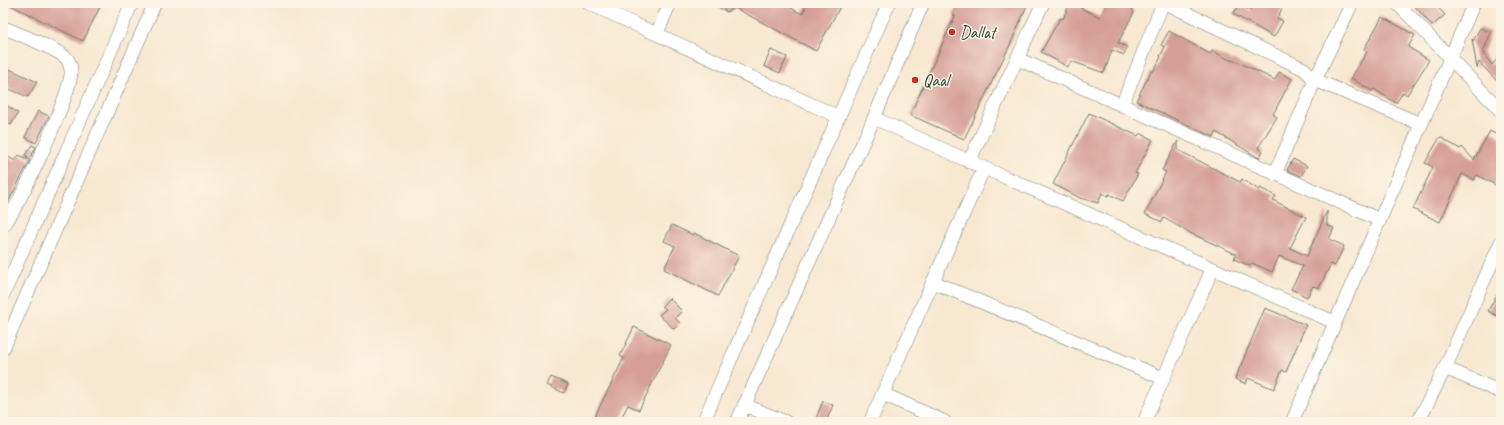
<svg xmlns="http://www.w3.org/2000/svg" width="1504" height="425" font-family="Caveat,sans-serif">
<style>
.building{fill:#d59e96}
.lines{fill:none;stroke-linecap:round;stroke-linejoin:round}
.street-casing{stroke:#6b796b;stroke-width:14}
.street{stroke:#fff;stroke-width:13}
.poi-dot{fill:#c8321e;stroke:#fcf5e5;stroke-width:1.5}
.labels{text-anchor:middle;stroke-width:3;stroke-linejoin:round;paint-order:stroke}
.poi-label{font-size:17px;fill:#1f3d34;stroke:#fcf5e5;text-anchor:start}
</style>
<rect width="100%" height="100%" fill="#fcf5e5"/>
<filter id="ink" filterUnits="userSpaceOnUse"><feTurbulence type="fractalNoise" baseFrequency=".025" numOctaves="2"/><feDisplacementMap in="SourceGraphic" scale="8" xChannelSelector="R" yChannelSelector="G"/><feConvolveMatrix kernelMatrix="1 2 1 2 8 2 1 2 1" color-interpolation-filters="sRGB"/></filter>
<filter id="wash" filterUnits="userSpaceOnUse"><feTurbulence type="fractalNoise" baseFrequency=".012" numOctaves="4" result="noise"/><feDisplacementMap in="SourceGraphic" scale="16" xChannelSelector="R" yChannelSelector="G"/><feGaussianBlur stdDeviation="0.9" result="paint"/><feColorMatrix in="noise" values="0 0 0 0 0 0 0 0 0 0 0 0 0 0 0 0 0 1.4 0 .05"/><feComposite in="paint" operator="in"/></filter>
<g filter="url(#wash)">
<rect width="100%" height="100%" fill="#f8e8d2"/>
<g id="blocks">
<g class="building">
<path d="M6,3h96l-19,38z"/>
<path d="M711,3h71l20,11 6,-11h34l-26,48 -81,-43 -8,4z"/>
<path d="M958,3h70l-18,42 -46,94 -54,-24 45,-99 -2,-1z"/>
<path d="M1070,3l30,14 7,-14h28l-3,7 2,2 -16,31 9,4 -3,8 -12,-5 -8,23 -33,-12 -3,6 -27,-15 19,-34 3,1z"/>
<path d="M1254,3h31l-8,15 6,3 -9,16 -41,-23 7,-10 10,7z"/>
<path d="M1412,3h22l11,12 -13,11z"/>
<path d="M1382,17l33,18 -7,12 21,13 -22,35 -4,-3 -7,11 -22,-14 -2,2 -21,-13 16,-26 -3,-3z"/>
<path d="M1480,28l11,4 -8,21 9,12 9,-10v16l-3,2 2,3 -4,4 -17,-18 -2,6 -5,-29 1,2z"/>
<path d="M1169,31l41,23 2,-3 20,10v-2l43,21 4,-8 13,7 -19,35 4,3 -19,31 5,3 -4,7 -43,-26 -2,5 -78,-36 15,-30 2,1 8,-15 -1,-1 5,-9 -4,-2z"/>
<path d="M771,50l16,7 -7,16 -16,-7z"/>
<path d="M3,66l34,16 -9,15 -21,-9 3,-6 -7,-4z"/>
<path d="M3,103l15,10 -7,12 -8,-5z"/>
<path d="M38,111l11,5 -13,27 -11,-6z"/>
<path d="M1089,113l49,23 2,-3 13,7 -18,33 3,1 -15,27 -14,-7 -1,2 -6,-3 -4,10 -18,-5 -27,-14z"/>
<path d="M1490,131l11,6v51l-24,-13 -3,5 -12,-6 -22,48 -27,-13 20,-42 -8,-4 15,-26 20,12 2,-2 12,13z"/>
<path d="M1178,141v9l62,32 2,-3 17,11 1,-2 16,8 -3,4 33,17 -16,31 17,8 20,-45v14l7,3 -5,11 15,7 -9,20 -4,-2 -12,24 -6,-2 -6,11 -16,-8 12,-23 -24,-10 -7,16 -20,-9 -2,3 -16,-7 2,-5 -46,-21 -26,-15 -2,4 -17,-8 21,-42 -4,-2z"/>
<path d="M32,145l4,2 -6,11 -5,-3z"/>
<path d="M3,154l12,7 4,-6 11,5 -27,52z"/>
<path d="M1293,159l14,7 -6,10 -14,-6z"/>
<path d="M672,225l21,10 1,-2 45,23 -21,40 -54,-27 11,-23 -11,-5z"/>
<path d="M1501,287v31l-13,-7z"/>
<path d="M669,298l13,13 -7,7 5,5 -6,6 -15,-14 7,-6 -4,-3z"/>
<path d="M1265,308l41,17 -20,47 -4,-2 -8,19 -26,-11 -2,6 -11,-5z"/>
<path d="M634,327l37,18 -32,65 -11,-5 -9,17h-27l32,-64 -4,-2z"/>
<path d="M551,377l17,7 -4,9 -17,-8z"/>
<path d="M823,401l10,4 -7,17 -10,-4z"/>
</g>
</g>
</g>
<g filter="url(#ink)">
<use href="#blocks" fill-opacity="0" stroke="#6b796b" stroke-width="1"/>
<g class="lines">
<defs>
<g id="street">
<path d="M588,3l251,114"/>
<path d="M1165,3l139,66 11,11 -40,94"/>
<path d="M1352,3l-37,77 106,44"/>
<path d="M1397,3l104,108"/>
<path d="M3,27c14,7 57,22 65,33 1,2 3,8 3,11 2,19 -54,141 -68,155"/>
<path d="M657,33l13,-30"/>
<path d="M1018,59l362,161"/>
<path d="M1122,105l41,-102"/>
<path d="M874,118l110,50 350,154"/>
<path d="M969,162l74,-159"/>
<path d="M1501,242l-56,126 56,24"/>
<path d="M933,282l230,96"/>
<path d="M3,295l129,-292"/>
<path d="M3,349l152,-346"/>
<path d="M883,394l62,28"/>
<path d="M744,405l42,17"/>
<path d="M703,422l186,-419"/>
<path d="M737,422l137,-304 49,-115"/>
<path d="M870,422l114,-254"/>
<path d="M1144,422l68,-152"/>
<path d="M1292,422l182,-419"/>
<path d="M1418,422l27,-54"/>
</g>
</defs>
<use href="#street" class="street-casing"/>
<use href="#street" class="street"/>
</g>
</g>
<g class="poi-dot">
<circle cx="952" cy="32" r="4"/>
<circle cx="915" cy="80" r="4"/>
</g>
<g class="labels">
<g class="poi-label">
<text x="960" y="38">Dallat</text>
<text x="923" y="86">Qaal</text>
</g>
</g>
<rect width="1504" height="425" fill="none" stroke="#fcf5e5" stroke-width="16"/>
</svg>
